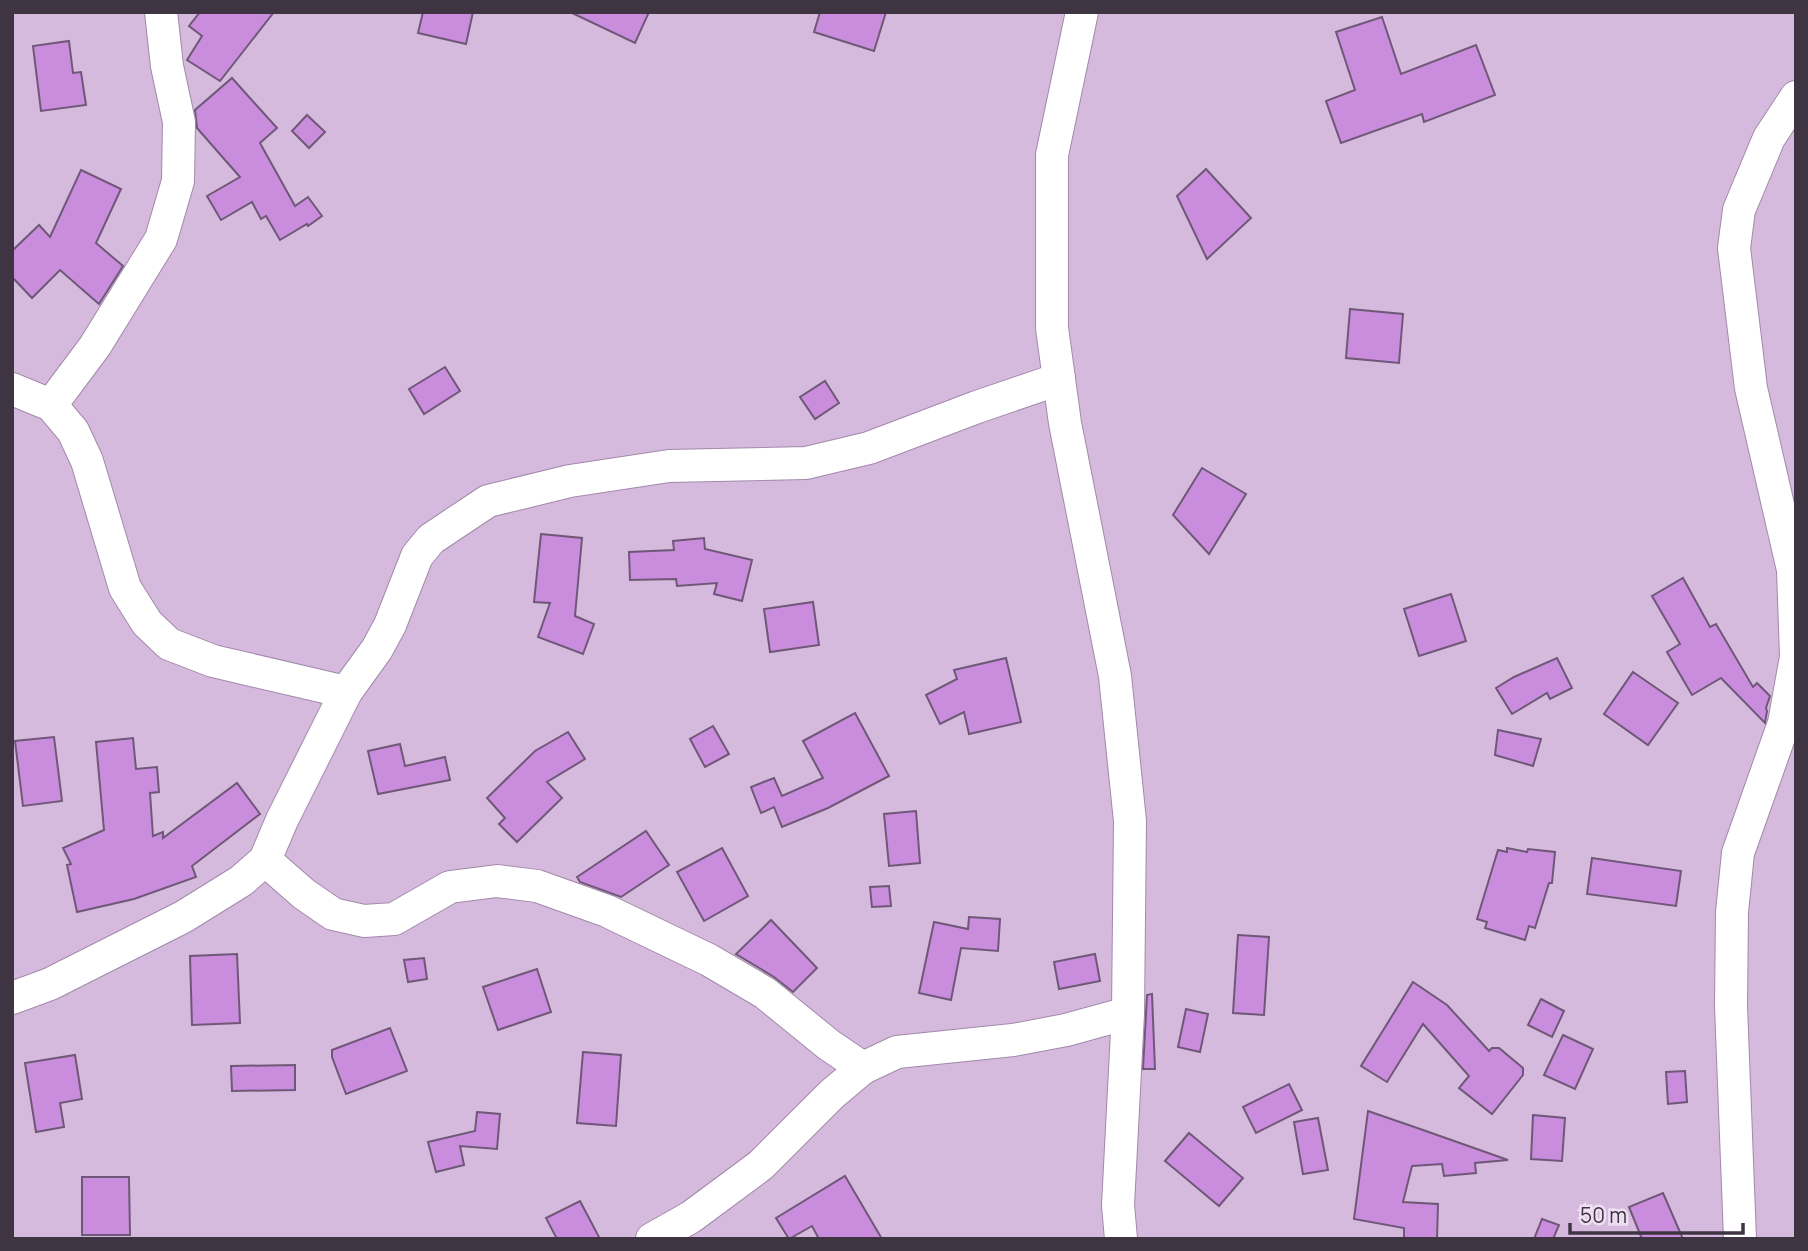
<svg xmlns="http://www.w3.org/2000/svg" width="1808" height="1251" font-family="Manrope,sans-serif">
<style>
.building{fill:#ca8ddd;stroke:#6f5877;stroke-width:2}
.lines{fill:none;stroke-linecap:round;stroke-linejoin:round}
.minor-casing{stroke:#a289ab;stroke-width:34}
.minor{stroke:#fff;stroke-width:32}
</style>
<rect width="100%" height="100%" fill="#d5bade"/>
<g class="building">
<path d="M200,12h74l-54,69 -33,-21 15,-24 -13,-10z"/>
<path d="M423,12h50l-7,32 -48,-11z"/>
<path d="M570,12h79l-14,31z"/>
<path d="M820,12h66l-12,39 -60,-19z"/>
<path d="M1382,17l19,57 75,-29 19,50 -71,27 -2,-8 -81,29 -15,-42 29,-11 -19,-58z"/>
<path d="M69,41l4,32 8,-1 5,33 -45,6 -8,-65z"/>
<path d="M232,78l45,50 -17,15 35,63 13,-9 14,19 -14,10 -1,-2 -27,16 -14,-24 -5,3 -9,-17 -31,18 -14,-24 33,-19 -43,-49 -2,-18z"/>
<path d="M307,115l18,17 -16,16 -17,-17z"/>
<path d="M1206,169l45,49 -44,41 -30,-63z"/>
<path d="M81,170l40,19 -25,54 27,23 -24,38 -39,-34 -28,28 -20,-21v-26l27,-26 11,12z"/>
<path d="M1350,309l53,5 -4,49 -53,-5z"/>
<path d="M445,367l15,24 -36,23 -15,-25z"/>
<path d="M825,381l14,22 -24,16 -15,-22z"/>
<path d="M1202,468l44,26 -37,60 -36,-39z"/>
<path d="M541,534l41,4 -7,78 19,8 -11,30 -45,-17 12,-34 -16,-1z"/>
<path d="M704,538l1,11 47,11 -10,41 -28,-7 3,-11 -40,3 -1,-7 -46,1 -1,-28 45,-2 -1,-9z"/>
<path d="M1683,578l27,49 6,-3 37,63 4,-4 13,13 -4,12 1,3 -2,12 -44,-45 -29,17 -25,-43 13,-8 -28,-48z"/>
<path d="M1451,594l15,47 -47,15 -15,-47z"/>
<path d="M813,602l6,43 -49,7 -6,-43z"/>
<path d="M1006,658l15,64 -52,12 -5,-22 -24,12 -14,-29 31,-16 -3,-9z"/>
<path d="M1557,658l15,30 -22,11 -3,-6 -35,21 -16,-26 18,-11z"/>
<path d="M1633,672l45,31 -30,42 -44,-31z"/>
<path d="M855,713l34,63 -61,32 -46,19 -8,-20 -13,6 -10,-26 23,-9 8,18 41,-18 -20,-37z"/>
<path d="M713,726l16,28 -24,13 -15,-28z"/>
<path d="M1498,730l43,9 -8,27 -38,-11z"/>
<path d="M568,732l17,27 -38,23 15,16 -45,44 -18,-18 6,-6 -18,-20 48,-47z"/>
<path d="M54,737l8,64 -39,5 -8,-65z"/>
<path d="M133,738l3,31 21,-2 2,25 -9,1 3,43 10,-4v6l74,-55 23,31 -68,52 4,11 -62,22 -57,13 -10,-47 4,-1 -8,-16 41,-18 -8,-88z"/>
<path d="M400,744l5,22 40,-9 5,23 -72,14 -10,-43z"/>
<path d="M916,811l4,52 -31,3 -5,-52z"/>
<path d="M646,831l23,34 -48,32 -41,-15 -3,-5z"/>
<path d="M722,848l26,48 -44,25 -27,-49z"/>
<path d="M1507,848l20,4 1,-3 27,3 -3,31h-3l-14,45 -6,-2 -4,14 -40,-12 2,-6 -10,-3 21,-69 9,2z"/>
<path d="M1592,858l89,13 -5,35 -89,-12z"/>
<path d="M889,886l2,20 -19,1 -2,-20z"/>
<path d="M969,917l31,2 -2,32 -37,-3 -10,52 -32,-7 15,-71 34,7z"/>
<path d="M771,920l46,48 -24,24 -19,-15 -38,-23z"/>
<path d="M1238,935l31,2 -5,78 -31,-2z"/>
<path d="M237,954l3,69 -48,2 -2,-69z"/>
<path d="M1095,954l5,27 -41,8 -5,-27z"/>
<path d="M424,958l3,21 -19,3 -4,-22z"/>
<path d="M537,969l14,43 -53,18 -15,-43z"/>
<path d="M1413,982l34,23 42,46 3,-3h7l24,20v7l-31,39 -33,-26 10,-12 -46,-52 -36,58 -26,-16z"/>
<path d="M1152,994l3,75h-12l4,-74z"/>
<path d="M1541,999l23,12 -12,26 -24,-12z"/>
<path d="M1186,1009l22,5 -8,38 -22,-5z"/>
<path d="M390,1028l17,43 -61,23 -14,-37v-7z"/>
<path d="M1563,1035l30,14 -18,40 -31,-14z"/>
<path d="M583,1052l38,3 -5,71 -39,-3z"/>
<path d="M75,1055l7,44 -22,4 4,24 -28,5 -11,-69z"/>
<path d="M295,1065v25l-63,1 -1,-25z"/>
<path d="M1685,1071l2,31 -19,2 -2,-32z"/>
<path d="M1289,1084l13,26 -46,23 -13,-26z"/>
<path d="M1368,1111l55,19 85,30 -33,3 1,10 -32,3 -2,-12 -30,2 -9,36 35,2 -1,35 -33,-1v-10l-50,-9z"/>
<path d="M477,1112l23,2 -3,35 -37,-3 4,19 -28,7 -8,-30 47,-11z"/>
<path d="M1533,1115l32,3 -3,43 -31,-2z"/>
<path d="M1318,1118l10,52 -25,4 -9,-52z"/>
<path d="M1189,1133l54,45 -24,28 -54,-45z"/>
<path d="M845,1176l37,63h-63l-7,-13 -23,13 -13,-21z"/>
<path d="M82,1177h47l1,58h-48z"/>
<path d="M1663,1193l20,46h-41l-13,-32z"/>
<path d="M580,1201l20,38h-43l-11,-21z"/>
<path d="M1542,1219l17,6 -6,14h-19z"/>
</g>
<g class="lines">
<defs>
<g id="minor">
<path d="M1082,12l-30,143v173l13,95 50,253 15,145 -2,192 -10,192 3,34"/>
<path d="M1796,97l-27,41 -30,72 -5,38 17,140 42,182 3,86"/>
<path d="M12,389l39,16 22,26 14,30 38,127 22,35 22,21 44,17 133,31"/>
<path d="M51,405l44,-59 66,-107 17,-58 1,-59 -12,-56 -6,-54"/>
<path d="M265,860l39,34 29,20 31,7 30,-2 56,-32 47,-6 40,5 70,25 102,49 56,33 64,52 34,23"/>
<path d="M12,998l38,-14 133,-67 58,-36 24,-21 17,-40 64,-128 31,-43 13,-24 27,-69 14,-17 57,-38 82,-20 99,-15 137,-3 63,-15 108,-41 82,-28"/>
<path d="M652,1239l39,-22 70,-52 71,-71 31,-26 34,-16 116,-12 53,-10 62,-17"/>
<path d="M1740,1239l-9,-233 1,-94 6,-59 46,-130 12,-66"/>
</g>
</defs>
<use href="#minor" class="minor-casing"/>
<use href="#minor" class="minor"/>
</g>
<rect width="1808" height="1251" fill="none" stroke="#3f3442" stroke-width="28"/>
<path d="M1570 1223v10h173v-10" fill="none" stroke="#3f3442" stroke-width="3.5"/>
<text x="1580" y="1223" font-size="21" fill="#3f3442" stroke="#eee0f2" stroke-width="5" paint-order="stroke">50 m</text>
</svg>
